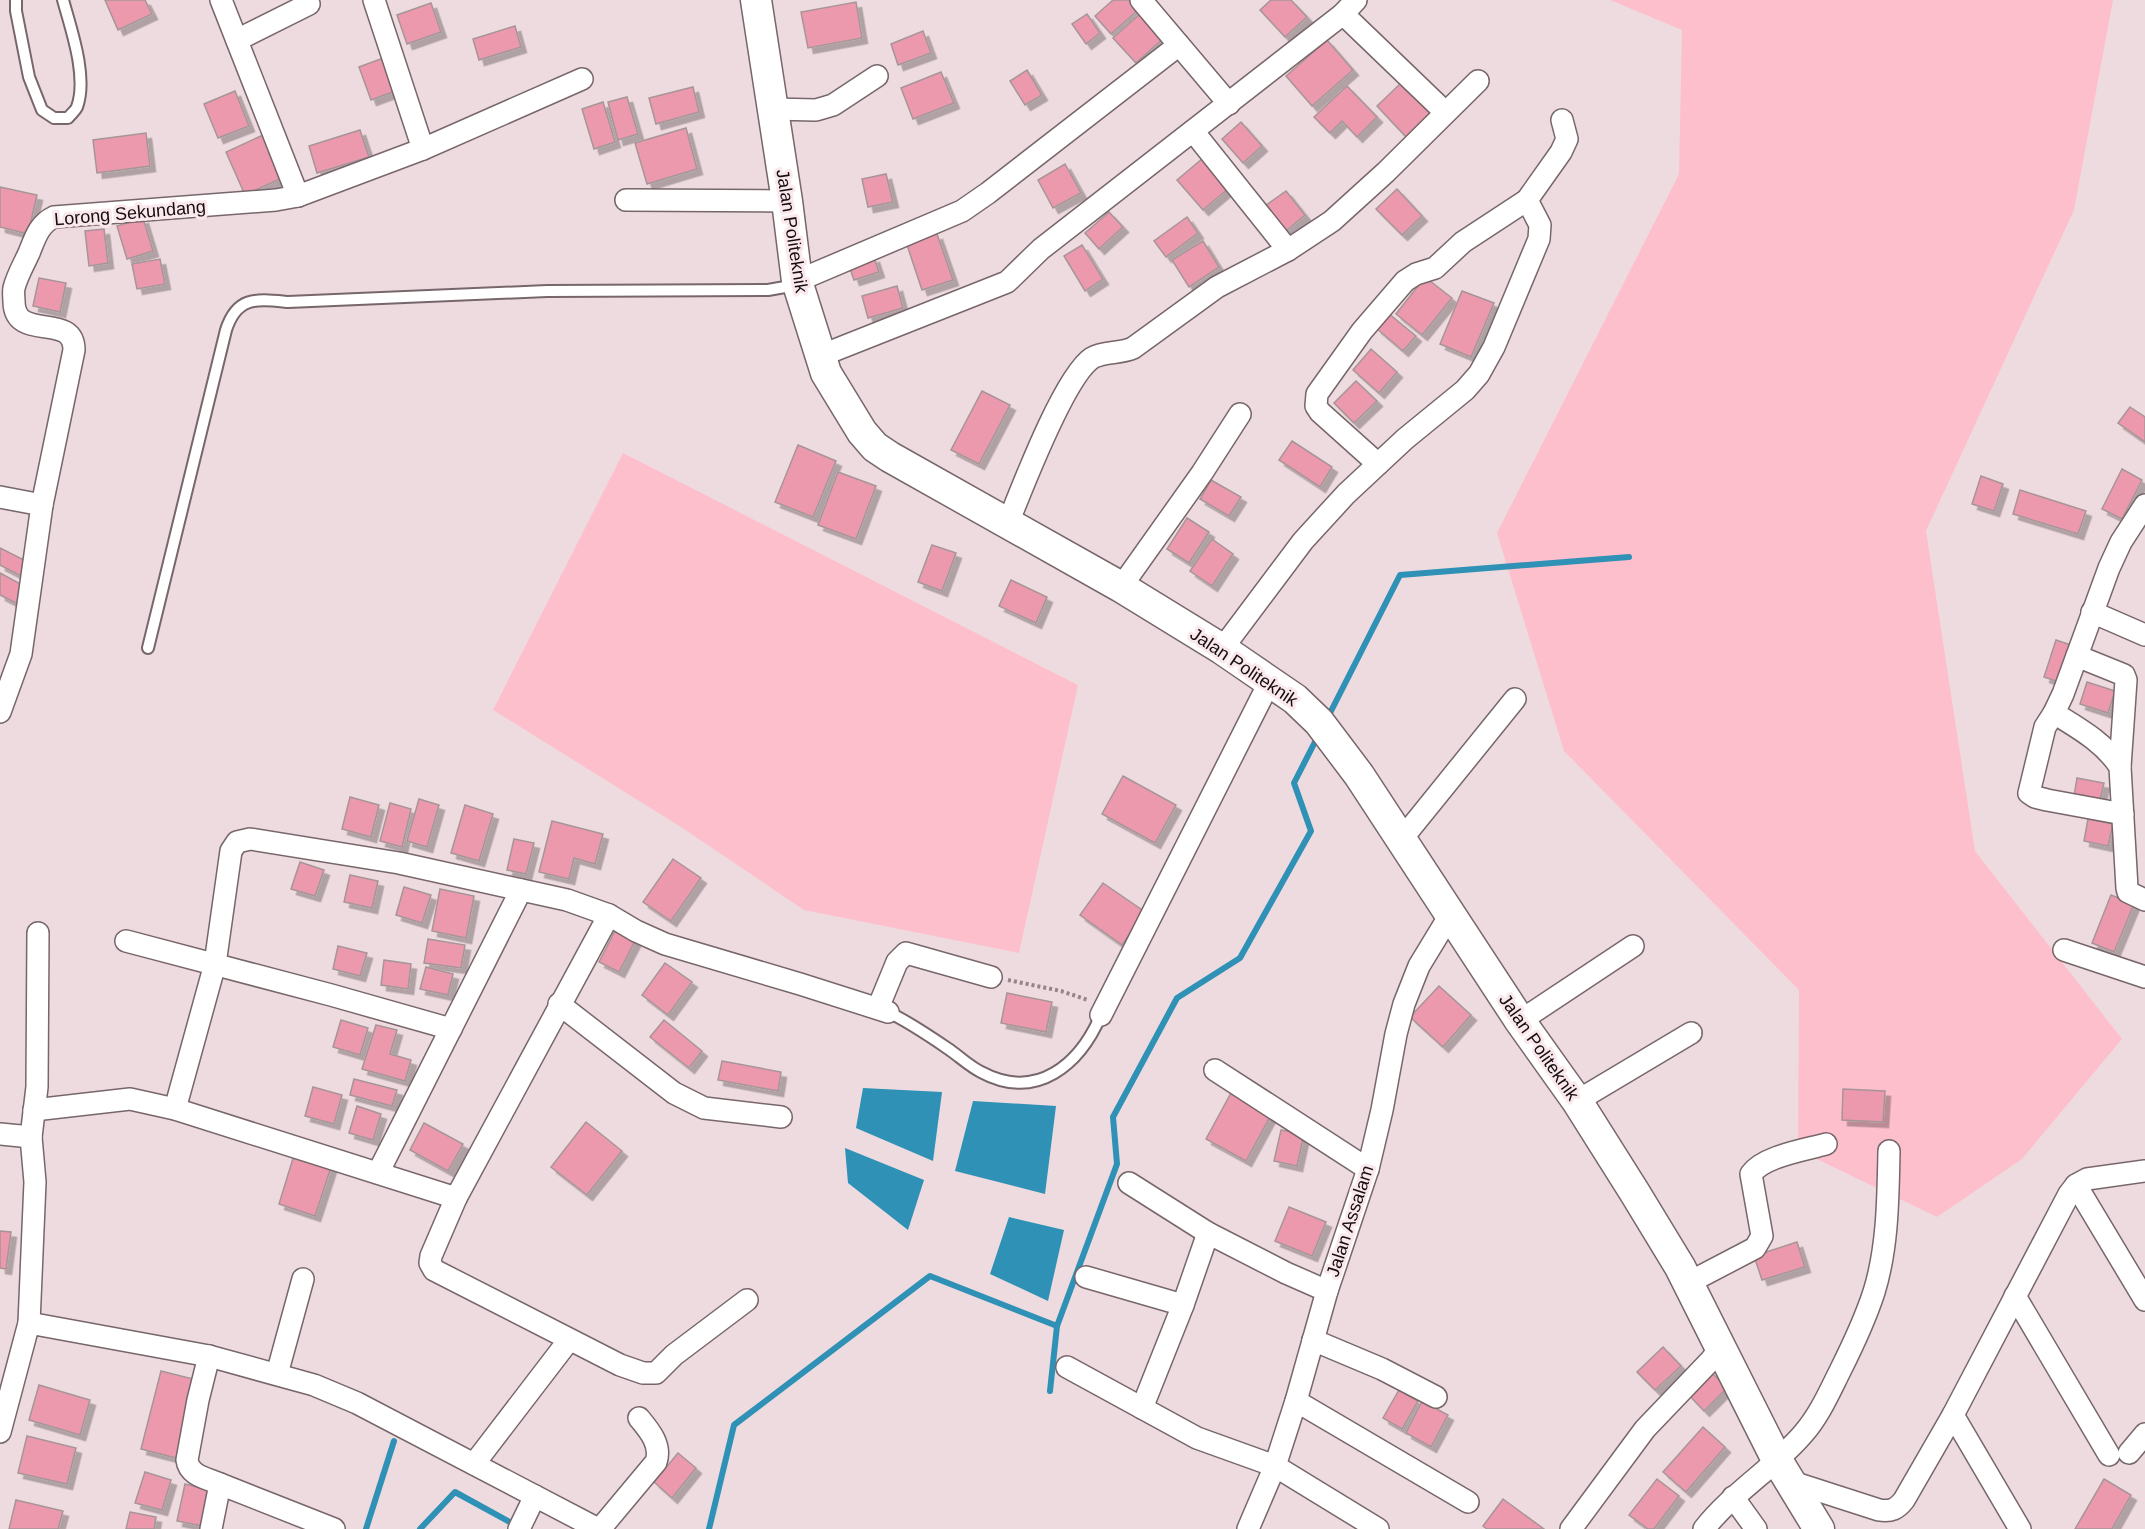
<svg xmlns="http://www.w3.org/2000/svg" width="2145" height="1529" font-family="Arial,sans-serif">
<style>
.green{fill:#febfcd}
.water{fill:#2e91b5}
.lines{fill:none;stroke-linecap:round;stroke-linejoin:round}
.stream{stroke:#2e91b5;stroke-width:6}
.building{fill:#ed99ad;stroke:#a69598;stroke-width:1.5;filter:url(#shadow)}
.lane-casing{stroke:#77666a;stroke-width:14}
.street-casing{stroke:#77666a;stroke-width:24}
.secondary-casing{stroke:#77666a;stroke-width:33}
.path{stroke:#938588;stroke-width:4;stroke-dasharray:3 3;stroke-linecap:butt}
.lane{stroke:#fff;stroke-width:10}
.street{stroke:#fff;stroke-width:21}
.secondary{stroke:#fff;stroke-width:30}
.labels{text-anchor:middle;stroke-width:6;stroke-linejoin:round;paint-order:stroke}
.street-label{font-size:18px;fill:#140e0f;stroke:#fbe8ec}
</style>
<defs>
<filter id="shadow"><feDropShadow dx="5.5" dy="5.5" stdDeviation="0" flood-color="#0004"/></filter>
</defs>
<rect width="100%" height="100%" fill="#eedbdf"/>
<g class="green">
<path d="M1610,0h503l-39,210 -148,321 49,320 147,188 -100,120 -85,58 -139,-67 1,-160 -235,-239 -67,-218 182,-359 3,-144z"/>
<path d="M623,453l455,232 -59,268 -215,-43 -123,-83 -188,-117z"/>
</g>
<g class="water">
<path d="M863,1088l79,4 -9,69 -77,-33z"/>
<path d="M973,1101l83,5 -11,88 -90,-23z"/>
<path d="M845,1148l79,32 -16,50 -60,-47z"/>
<path d="M1009,1217l55,13 -16,71 -58,-27z"/>
</g>
<g class="lines">
<g class="stream">
<path d="M1327,719l73,-144 229,-18"/>
<path d="M1050,1391l7,-65 60,-162 -4,-47 64,-119 63,-40 71,-127 -17,-48 24,-47"/>
<path d="M366,1529l28,-88"/>
<path d="M420,1529l35,-37 62,34"/>
<path d="M709,1529l25,-104 196,-149 127,50"/>
</g>
</g>
<g class="building">
<path d="M105,0h40l7,14 -34,16z"/>
<path d="M1113,0h17l8,10 -27,24 -16,-18z"/>
<path d="M1271,0h20l16,17 -22,20 -25,-27z"/>
<path d="M856,2l6,36 -54,10 -7,-36z"/>
<path d="M431,3l10,29 -34,12 -10,-29z"/>
<path d="M1142,12l23,25 -29,26 -23,-25z"/>
<path d="M1087,14l13,19 -14,11 -14,-20z"/>
<path d="M515,26l6,21 -42,13 -6,-21z"/>
<path d="M923,31l8,22 -33,12 -7,-21z"/>
<path d="M1327,40l26,30 -41,36 -26,-30z"/>
<path d="M386,57l12,33 -27,10 -12,-33z"/>
<path d="M1027,70l15,25 -17,10 -15,-24z"/>
<path d="M941,72l13,31 -41,16 -12,-31z"/>
<path d="M1401,83l29,30 -24,24 -29,-31z"/>
<path d="M1347,86l30,31 -20,20 -15,-16 -12,12 -16,-16z"/>
<path d="M693,87l6,25 -43,12 -7,-26z"/>
<path d="M235,91l14,35 -31,12 -14,-34z"/>
<path d="M627,97l11,37 -20,6 -10,-38z"/>
<path d="M603,102l12,40 -21,7 -12,-40z"/>
<path d="M1241,122l21,24 -19,17 -21,-24z"/>
<path d="M686,128l11,41 -50,15 -12,-41z"/>
<path d="M360,130l9,27 -52,16 -8,-27z"/>
<path d="M146,133l4,33 -53,7 -4,-33z"/>
<path d="M263,135l19,43 -37,17 -19,-43z"/>
<path d="M1203,158l26,30 -26,22 -26,-30z"/>
<path d="M1065,164l16,29 -28,15 -15,-28z"/>
<path d="M886,174l7,28 -25,5 -6,-28z"/>
<path d="M0,187l37,8 -9,39 -28,-7z"/>
<path d="M1397,189l25,27 -20,19 -26,-26z"/>
<path d="M1286,191l19,24 -20,17 -20,-26z"/>
<path d="M1109,212l14,15 -24,22 -14,-16z"/>
<path d="M1187,217l11,16 -32,24 -12,-16z"/>
<path d="M143,218l10,33 -26,8 -10,-33z"/>
<path d="M104,229l4,34 -19,3 -4,-35z"/>
<path d="M937,234l16,46 -31,10 -15,-45z"/>
<path d="M1203,241l16,26 -30,20 -17,-27z"/>
<path d="M1082,245l21,34 -18,12 -21,-35z"/>
<path d="M874,257l5,15 -25,8 -5,-14z"/>
<path d="M160,259l5,25 -28,5 -5,-25z"/>
<path d="M1425,277l27,21 -30,37 -26,-21z"/>
<path d="M39,278l27,5 -6,29 -27,-6z"/>
<path d="M897,286l6,22 -35,10 -6,-22z"/>
<path d="M1462,291l32,12 -23,54 -31,-13z"/>
<path d="M1388,313l28,23 -13,15 -27,-23z"/>
<path d="M1371,349l26,23 -18,21 -26,-23z"/>
<path d="M1356,381l21,20 -23,22 -20,-20z"/>
<path d="M982,391l28,14 -31,59 -28,-14z"/>
<path d="M2130,407l15,10v25l-27,-19z"/>
<path d="M1292,441l40,26 -12,20 -41,-27z"/>
<path d="M798,445l38,16 -23,56 -38,-15z"/>
<path d="M2122,469l20,11 -20,39 -20,-10z"/>
<path d="M838,472l38,14 -20,53 -38,-14z"/>
<path d="M1981,476l22,8 -9,27 -22,-7z"/>
<path d="M1211,480l30,17 -12,19 -29,-17z"/>
<path d="M2020,490l66,21 -8,23 -65,-20z"/>
<path d="M1187,518l22,14 -20,31 -22,-14z"/>
<path d="M1212,539l21,15 -21,32 -22,-15z"/>
<path d="M932,545l24,8 -14,38 -24,-9z"/>
<path d="M0,548l30,15 -7,14 -23,-12z"/>
<path d="M0,573l28,15 -8,17 -20,-10z"/>
<path d="M1011,580l36,17 -11,26 -37,-17z"/>
<path d="M2056,640l18,6 -12,37 -18,-6z"/>
<path d="M2087,682l28,9 -7,22 -28,-9z"/>
<path d="M1123,776l53,29 -21,38 -53,-29z"/>
<path d="M2077,778l27,5 -4,17 -26,-4z"/>
<path d="M350,797l29,8 -8,32 -29,-8z"/>
<path d="M419,799l20,6 -12,42 -20,-6z"/>
<path d="M390,803l21,6 -9,38 -22,-6z"/>
<path d="M465,805l28,9 -14,47 -28,-8z"/>
<path d="M2088,819l25,5 -5,22 -24,-5z"/>
<path d="M552,821l51,13 -8,30 -21,-6 -5,21 -30,-7z"/>
<path d="M514,839l20,4 -8,31 -19,-4z"/>
<path d="M673,859l28,19 -30,43 -28,-19z"/>
<path d="M300,862l24,8 -9,26 -24,-7z"/>
<path d="M350,875l28,6 -6,27 -28,-6z"/>
<path d="M1103,883l42,29 -23,33 -42,-30z"/>
<path d="M404,887l27,8 -9,28 -26,-8z"/>
<path d="M440,889l34,7 -8,42 -34,-7z"/>
<path d="M2111,895l23,9 -20,48 -22,-9z"/>
<path d="M615,931l20,10 -16,31 -20,-10z"/>
<path d="M428,939l37,6 -4,23 -37,-5z"/>
<path d="M338,946l29,7 -7,23 -27,-7z"/>
<path d="M384,960l27,4 -3,25 -27,-4z"/>
<path d="M665,963l27,19 -24,33 -26,-20z"/>
<path d="M426,967l27,7 -5,21 -28,-6z"/>
<path d="M1439,986l32,29 -28,32 -33,-30z"/>
<path d="M1007,993l45,9 -6,30 -45,-9z"/>
<path d="M341,1020l27,8 -8,27 -27,-8z"/>
<path d="M664,1020l38,31 -13,17 -39,-31z"/>
<path d="M376,1025l21,5 -7,24 21,6 -6,21 -43,-12z"/>
<path d="M722,1061l59,11 -3,19 -60,-11z"/>
<path d="M354,1079l43,11 -5,16 -42,-11z"/>
<path d="M313,1087l29,8 -8,29 -29,-8z"/>
<path d="M1843,1089l42,2 -2,31 -41,-2z"/>
<path d="M1231,1093l40,22 -25,46 -40,-22z"/>
<path d="M357,1106l24,8 -8,26 -24,-7z"/>
<path d="M586,1122l36,29 -35,44 -36,-28z"/>
<path d="M424,1123l39,21 -15,27 -38,-21z"/>
<path d="M1281,1130l23,4 -7,32 -23,-5z"/>
<path d="M294,1155l37,12 -16,49 -36,-12z"/>
<path d="M1289,1207l37,15 -14,34 -37,-15z"/>
<path d="M0,1231l11,1 -5,37 -6,-1z"/>
<path d="M1797,1242l8,25 -43,13 -8,-24z"/>
<path d="M1663,1347l18,19 -26,24 -18,-18z"/>
<path d="M161,1371l36,9 -21,78 -35,-9z"/>
<path d="M1711,1372l16,16 -23,23 -16,-17z"/>
<path d="M39,1385l51,15 -10,35 -51,-15z"/>
<path d="M1399,1390l19,11 -16,28 -19,-11z"/>
<path d="M1422,1401l26,14 -17,32 -25,-14z"/>
<path d="M1703,1427l22,20 -39,45 -23,-20z"/>
<path d="M27,1436l49,12 -9,36 -49,-11z"/>
<path d="M678,1453l18,15 -24,30 -18,-16z"/>
<path d="M145,1472l26,8 -9,30 -27,-7z"/>
<path d="M1657,1479l22,17 -25,33h-6l-19,-14z"/>
<path d="M2104,1479l27,16 -19,34h-37z"/>
<path d="M185,1484l25,6 -8,36 -25,-5z"/>
<path d="M1503,1499l41,30h-57l-4,-3z"/>
<path d="M16,1500l47,11 -5,18h-49z"/>
<path d="M130,1512l26,5 -2,12h-28z"/>
</g>
<g class="lines">
<defs>
<g id="lane">
<path d="M16,0v11l13,66 13,33 12,8h14c3,-4 8,-8 9,-11 11,-30 -6,-78 -14,-107"/>
<path d="M148,648l78,-318c11,-34 30,-31 62,-28l259,-11 221,-1 17,-3 10,-6"/>
<path d="M888,1012c21,10 40,23 59,36 12,8 22,18 34,24 56,30 99,-8 120,-57"/>
</g>
<g id="street">
<path d="M221,0l77,196"/>
<path d="M374,0l49,149"/>
<path d="M1141,0l88,104"/>
<path d="M1343,14l102,98"/>
<path d="M237,40l72,-36"/>
<path d="M772,109l44,1 17,-5 44,-29"/>
<path d="M1193,131l95,119"/>
<path d="M626,200l161,1"/>
<path d="M797,281l165,-70 26,-18 191,-148"/>
<path d="M820,356l187,-74 34,-33 302,-235 13,-14"/>
<path d="M1378,464l-58,-52 -4,-6 1,-12 45,-63 43,-50 11,-7 19,-6 28,-26 64,-42 34,-48 6,-13 -5,-19"/>
<path d="M0,497l42,8"/>
<path d="M2145,505l-24,37 -12,26 -46,126 -9,19c24,15 50,29 66,54l7,121 1,4 17,8"/>
<path d="M1008,523c14,-35 56,-146 84,-165 12,-7 28,-4 41,-10l84,-61 71,-37 44,-29 54,-49 92,-91"/>
<path d="M1121,587l81,-114 38,-59"/>
<path d="M2092,612l53,23"/>
<path d="M1222,649l81,-108 43,-47 59,-55 60,-49 14,-16 15,-27 45,-108 1,-14 -13,-25"/>
<path d="M2077,656l47,19 2,5 -6,87"/>
<path d="M0,712l21,-58 21,-149 32,-155c0,-39 -59,-7 -60,-48 0,-5 -1,-10 0,-14 3,-12 10,-24 15,-35 6,-15 10,-29 25,-36l222,-17 22,-4 125,-47 159,-70"/>
<path d="M2054,713l-9,14 -16,66 6,4 12,3 76,14"/>
<path d="M1401,840l114,-141"/>
<path d="M126,941l205,54 120,34"/>
<path d="M2064,950l81,27"/>
<path d="M559,1004l115,89 30,15 77,9"/>
<path d="M878,1008l19,-46 9,-9 85,24"/>
<path d="M1101,1015l169,-334"/>
<path d="M1520,1021l113,-75"/>
<path d="M1215,1070l153,99"/>
<path d="M1577,1101l114,-68"/>
<path d="M175,1109l40,-145 16,-113 6,-9 13,-3 149,24 168,37 42,15 27,16 29,13 135,40 88,28"/>
<path d="M34,1110l96,-11 45,10 281,89 153,-283"/>
<path d="M0,1134l31,3 6,-50 1,-154"/>
<path d="M378,1173l143,-283"/>
<path d="M1129,1183l79,50 78,40 41,18"/>
<path d="M2076,1185l69,115"/>
<path d="M456,1198l-25,58 -1,7 4,7 186,95 23,8h13l18,-18 73,-55"/>
<path d="M1086,1277l97,28"/>
<path d="M1688,1283l67,-35 7,-12 -11,-62c13,-18 54,-24 75,-30"/>
<path d="M2015,1296l94,159"/>
<path d="M29,1323l180,33 105,29 43,18 241,126"/>
<path d="M1313,1340l69,29 54,28"/>
<path d="M209,1356l-11,44 -11,60c2,16 20,18 33,24l-9,45"/>
<path d="M1067,1367l130,71 78,28 103,63"/>
<path d="M277,1374l26,-95"/>
<path d="M1296,1401l172,101"/>
<path d="M1142,1408l41,-103 25,-72"/>
<path d="M1953,1415l67,114"/>
<path d="M0,1432l29,-109 6,-141 -4,-45"/>
<path d="M2129,1453l16,-19"/>
<path d="M474,1464l95,-124"/>
<path d="M1789,1481l90,29c12,2 18,-1 25,-10l49,-85 116,-221 7,-9 11,-6 58,-8"/>
<path d="M220,1484l114,45"/>
<path d="M1733,1497l23,32"/>
<path d="M519,1529l16,-33"/>
<path d="M600,1529l56,-67c6,-17 -7,-32 -17,-44"/>
<path d="M1248,1529l27,-63 21,-65 31,-110 41,-122 14,-59 14,-76 8,-30 15,-38 31,-51"/>
<path d="M1571,1529l74,-100 66,-69 10,-13"/>
<path d="M1704,1529c28,-36 69,-60 99,-95 16,-18 26,-41 37,-63 13,-26 25,-51 34,-79 14,-45 14,-95 15,-141"/>
</g>
<path id="secondary" d="M756,0l31,201 10,80 29,92 36,59 13,15 15,10 231,130 101,62 73,50 24,23 40,53 161,246 57,80 58,92 45,74 97,193 42,69"/>
</defs>
<use href="#lane" class="lane-casing"/>
<use href="#street" class="street-casing"/>
<use href="#secondary" class="secondary-casing"/>
<path class="path" d="M1008,980l53,11 27,9"/>
<use href="#lane" class="lane"/>
<use href="#street" class="street"/>
<use href="#secondary" class="secondary"/>
</g>
<g class="labels">
<g class="street-label">
<text transform="translate(130 213) rotate(-5)" y="6">Lorong Sekundang</text>
<text transform="translate(792 231) rotate(81)" y="6">Jalan Politeknik</text>
<text transform="translate(1244 667) rotate(34)" y="6">Jalan Politeknik</text>
<text transform="translate(1539 1047) rotate(55)" y="6">Jalan Politeknik</text>
<text transform="translate(1350 1221) rotate(-72)" y="6">Jalan Assalam</text>
</g>
</g>
</svg>
